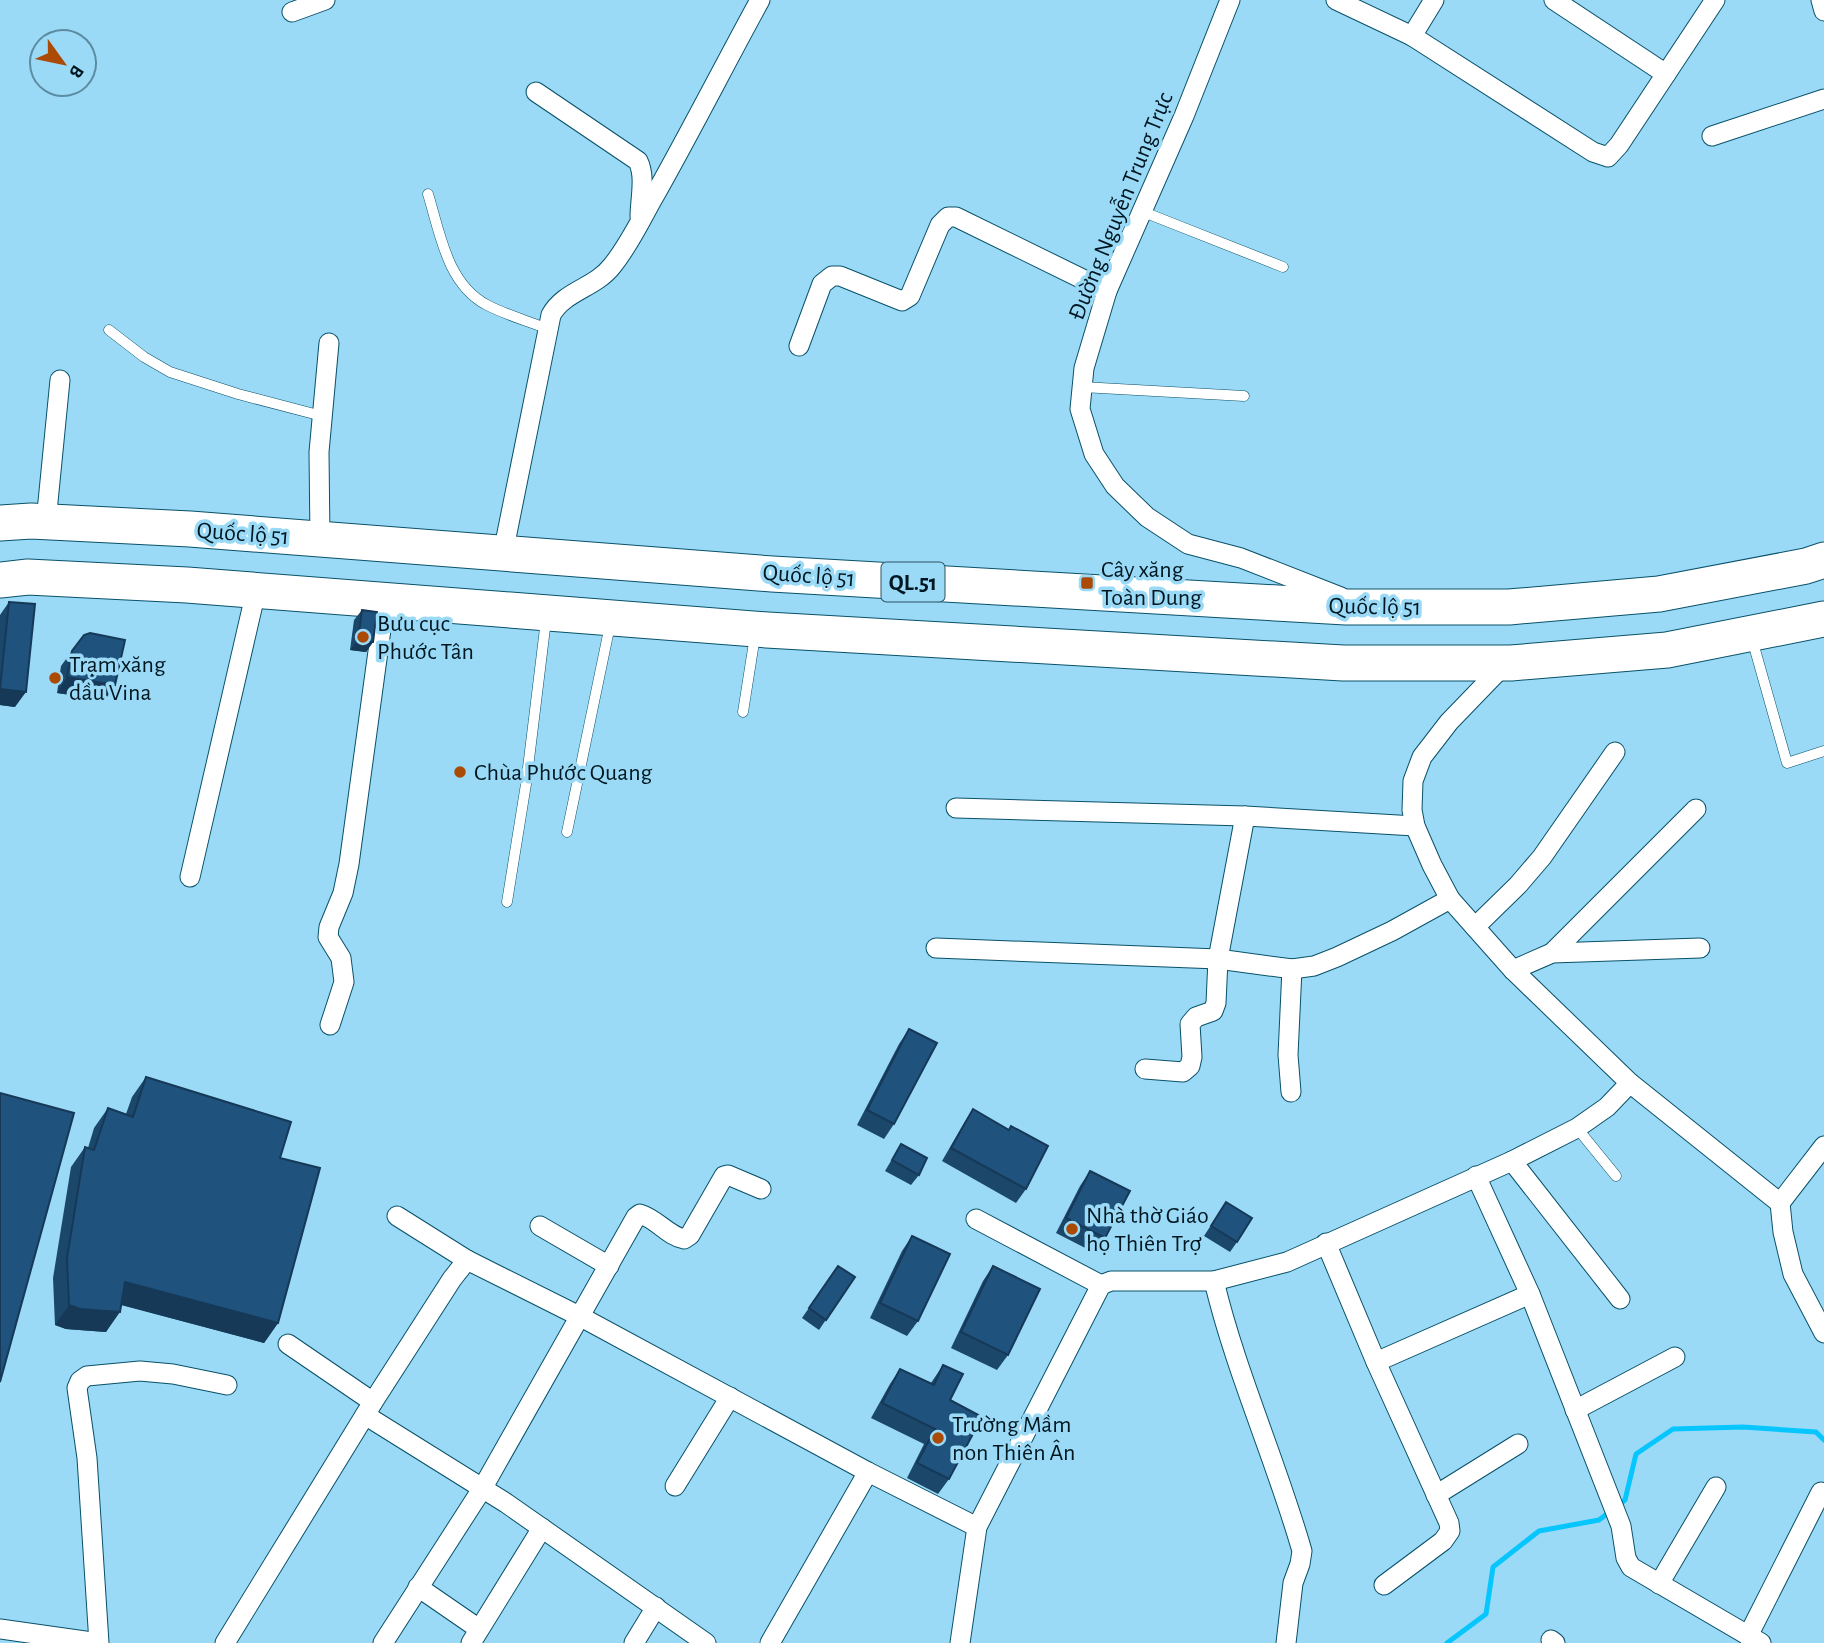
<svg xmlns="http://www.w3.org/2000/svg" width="1824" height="1643" font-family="'Alegreya Sans',sans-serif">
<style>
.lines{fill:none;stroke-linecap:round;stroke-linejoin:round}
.stream{stroke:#07c6fd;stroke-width:5}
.lane-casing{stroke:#085169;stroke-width:11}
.street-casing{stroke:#085169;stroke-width:21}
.highway-casing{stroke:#085169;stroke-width:37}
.lane{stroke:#fff;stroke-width:10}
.street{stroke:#fff;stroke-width:19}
.highway{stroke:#fff;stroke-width:35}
.wall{fill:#1b476b}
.shaded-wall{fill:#163957}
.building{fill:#1f527c;stroke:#163957;stroke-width:2}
.poi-dot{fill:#ab4a05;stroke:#9adaf6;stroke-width:2.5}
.labels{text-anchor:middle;stroke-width:7;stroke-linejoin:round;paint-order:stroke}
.shield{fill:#9adaf6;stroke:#2e5261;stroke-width:2}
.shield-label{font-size:23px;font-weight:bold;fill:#001721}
.street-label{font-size:24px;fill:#001721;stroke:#9adaf6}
.poi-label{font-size:24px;fill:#001721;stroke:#9adaf6;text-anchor:start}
</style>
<rect width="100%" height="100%" fill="#9adaf6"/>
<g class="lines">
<path class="stream" d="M1447,1643l39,-29 7,-47 46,-36 60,-11 26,-20 11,-46 37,-25 70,-2 73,5 8,8"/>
<defs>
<g id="lane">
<path d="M428,194c12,39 19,90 59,111 19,10 41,16 61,24"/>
<path d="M1141,211l142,56"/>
<path d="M109,330l35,27 26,15 68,22 84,22"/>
<path d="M1082,387l162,9"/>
<path d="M1752,639l35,124 37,-12"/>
<path d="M743,712l12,-76"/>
<path d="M567,832l43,-207"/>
<path d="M507,902l19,-118 20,-164"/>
<path d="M1577,1128l39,48"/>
</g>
<g id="street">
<path d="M1230,0l-46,116 -77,175 -23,77 -4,41 14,45 21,32 32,31 41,27 53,14 100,39"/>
<path d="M1336,0l76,36 181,116 15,5 11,-12 96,-145"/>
<path d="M1554,0l112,74"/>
<path d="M1821,0l3,11"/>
<path d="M292,12l33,-12"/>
<path d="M1412,36l22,-36"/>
<path d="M536,92l102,69c8,16 2,38 2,56"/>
<path d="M1712,136l112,-37"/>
<path d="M799,346l23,-62 10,-8h8l62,25 8,-5 30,-71 8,-8h8l151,74"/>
<path d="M46,522l14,-142"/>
<path d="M320,539l-1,-87 10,-109"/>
<path d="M503,553l48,-238c13,-24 44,-27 61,-49 18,-22 30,-49 44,-73 36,-64 69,-129 104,-193"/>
<path d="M1505,664l-56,58 -27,35 -9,24 -1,29 3,16 17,39 18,34 63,71 117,113 150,120 44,-57"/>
<path d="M956,808l289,8 170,10"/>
<path d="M190,877l66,-286"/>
<path d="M1475,927l43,-42 24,-28 73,-105"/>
<path d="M936,948l282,11 74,10 22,-3 23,-9 55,-26 58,-32"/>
<path d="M1552,953l144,-144"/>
<path d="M1513,970l39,-17 148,-5"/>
<path d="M330,1025l14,-43 -3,-24 -13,-21 1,-10 14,-34 6,-29 36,-264"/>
<path d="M1145,1069l38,3 7,-6 2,-9 -2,-33 6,-7 17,-6 3,-8 2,-44 27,-143"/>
<path d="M1291,1092l-3,-37 4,-86"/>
<path d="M1512,1161l108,138"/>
<path d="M1476,1176l54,118 91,232 5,32 5,9 130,76"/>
<path d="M1780,1203l3,29 10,42 31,59"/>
<path d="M397,1216l70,44"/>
<path d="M976,1219l125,66"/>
<path d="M540,1226l69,40"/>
<path d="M1326,1243l50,119 73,161 1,8 -7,10 -59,44"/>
<path d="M1214,1281c22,92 62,179 88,270l-2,13 -7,19 -7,60"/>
<path d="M288,1344l85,58"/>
<path d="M1376,1362l154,-68"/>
<path d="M1575,1410l100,-53"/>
<path d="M365,1415l141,88 200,140"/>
<path d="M675,1486l55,-89"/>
<path d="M1436,1495l82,-51"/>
<path d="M1659,1584l57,-97"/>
<path d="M418,1587l61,42"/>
<path d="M0,1629l99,14 -12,-185 -10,-70 3,-7 7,-5 53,-5 33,3 54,11"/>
<path d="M1748,1636l73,-144"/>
<path d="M1551,1640l4,3"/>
<path d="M225,1643l148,-241 79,-123 15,-19 114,57 287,155 109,55"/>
<path d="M383,1643l99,-154 154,-272 4,-3c17,5 28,22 44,25l6,-4 34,-59 4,-1 33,14"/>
<path d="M471,1643l71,-115"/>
<path d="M634,1643l22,-36"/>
<path d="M770,1643l98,-171"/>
<path d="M960,1643l17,-116 124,-242 10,-4h103l73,-19 225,-101 65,-33 30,-21 23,-24"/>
</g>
<g id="highway">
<path d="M0,523l31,-2 159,8 582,45 574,33h163l150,-13 147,-28 18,-6"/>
<path d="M0,580l28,-3 159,8 580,45 576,33h168l156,-13 157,-31"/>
</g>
</defs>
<use href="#lane" class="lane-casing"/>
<use href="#street" class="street-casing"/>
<use href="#highway" class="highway-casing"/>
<use href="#lane" class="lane"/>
<use href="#street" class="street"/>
<use href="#highway" class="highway"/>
</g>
<g class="wall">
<path d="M9,602l6,105 -15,-2v-90z"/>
<path d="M362,610l11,32 -7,10 -16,-2 4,-30z"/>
<path d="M72,651l33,49 -48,-7 4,-27z"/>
<path d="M909,1029l-15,95 -10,15 -27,-14 42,-81z"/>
<path d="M146,1077l134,81 -2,165 -14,20 -143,-38 -15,27 -40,-3 -11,-4 -2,-47 18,-111 14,-20 3,1 6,-20 14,-20 18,6 6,-17z"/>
<path d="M973,1109l53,80 -10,14 -74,-42 22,-38z"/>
<path d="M901,1144l18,31 -8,10 -26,-14z"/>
<path d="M1090,1171l15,67 -10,15 -39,-20 24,-47z"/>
<path d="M1226,1202l11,40 -7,10 -26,-16z"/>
<path d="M912,1236l6,85 -11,15 -37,-18 32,-67z"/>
<path d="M838,1266l17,11 -36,53 -17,-12z"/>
<path d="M993,1266l15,89 -11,15 -46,-22 32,-67z"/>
<path d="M943,1365l7,35 -1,79 -11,15 -31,-16 17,-34 -53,-26 19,-34 10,-15 31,14z"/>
</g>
<g class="shaded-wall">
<path d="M358,640l15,2 -7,10 -16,-2z"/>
<path d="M67,677l48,8 -10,15 -48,-7z"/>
<path d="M0,689l26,3 -11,15 -15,-2z"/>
<path d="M125,1282l153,41 -14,20 -153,-41z"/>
<path d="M69,1305l51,7 -14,20 -40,-3 -11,-4z"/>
</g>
<g class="building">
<path d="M9,602l26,2 -9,88 -26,-3z"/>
<path d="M362,610l15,2 -4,30 -15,-2z"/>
<path d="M90,633l35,7 -10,45 -48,-8 5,-26 12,-16z"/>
<path d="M909,1029l28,14 -43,81 -27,-14z"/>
<path d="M146,1077l145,45 -11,36 40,10 -42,155 -153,-41 -5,30 -40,-3 -11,-4 -2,-47 18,-111 9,3 14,-42 25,9z"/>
<path d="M0,1093l74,20 -74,269z"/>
<path d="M973,1109l36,21 2,-4 37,20 -22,43 -75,-41z"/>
<path d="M901,1144l26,14 -8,17 -27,-15z"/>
<path d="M1090,1171l40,20 -25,47 -39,-20z"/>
<path d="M1226,1202l26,16 -15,24 -26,-16z"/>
<path d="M912,1236l38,18 -32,67 -38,-18z"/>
<path d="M838,1266l17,11 -29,43 -17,-12z"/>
<path d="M993,1266l47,23 -32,66 -47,-23z"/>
<path d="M943,1365l20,9 -13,26 32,17 -33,62 -32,-16 18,-34 -53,-26 18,-34 34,16z"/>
</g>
<g class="poi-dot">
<rect x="1080" y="576" width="14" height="14" rx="3.5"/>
<circle cx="363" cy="637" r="7"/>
<circle cx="55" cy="678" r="7"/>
<circle cx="460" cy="772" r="7"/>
<circle cx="1072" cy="1229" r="7"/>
<circle cx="938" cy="1438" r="7"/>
</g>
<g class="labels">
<rect class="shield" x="881.5" y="562.5" width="63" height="39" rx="5"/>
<g class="shield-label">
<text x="913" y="590">QL.51</text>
</g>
<g class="street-label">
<text transform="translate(1120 206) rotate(-68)" y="8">Đường Nguyễn Trung Trực</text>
<text transform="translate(243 533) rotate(4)" y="8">Quốc lộ 51</text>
<text transform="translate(809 575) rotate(4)" y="8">Quốc lộ 51</text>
<text transform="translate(1375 606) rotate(1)" y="8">Quốc lộ 51</text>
</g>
<g class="poi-label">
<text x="1101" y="577">Cây xăng<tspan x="1101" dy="28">Toàn Dung</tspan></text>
<text x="377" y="631">Bưu cục<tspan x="377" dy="28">Phước Tân</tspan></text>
<text x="69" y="672">Trạm xăng<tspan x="69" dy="28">dầu Vina</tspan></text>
<text x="474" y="780">Chùa Phước Quang</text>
<text x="1086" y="1223">Nhà thờ Giáo<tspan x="1086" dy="28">họ Thiên Trợ</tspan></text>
<text x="952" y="1432">Trường Mầm<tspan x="952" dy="28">non Thiên Ân</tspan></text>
</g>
</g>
<g transform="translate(63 63) rotate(123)"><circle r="33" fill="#9adaf6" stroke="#5c8ca1" stroke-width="2"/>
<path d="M0-5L12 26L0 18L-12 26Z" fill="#ab4a05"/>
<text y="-10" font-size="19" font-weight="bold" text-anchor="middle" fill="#001721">B</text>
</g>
</svg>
